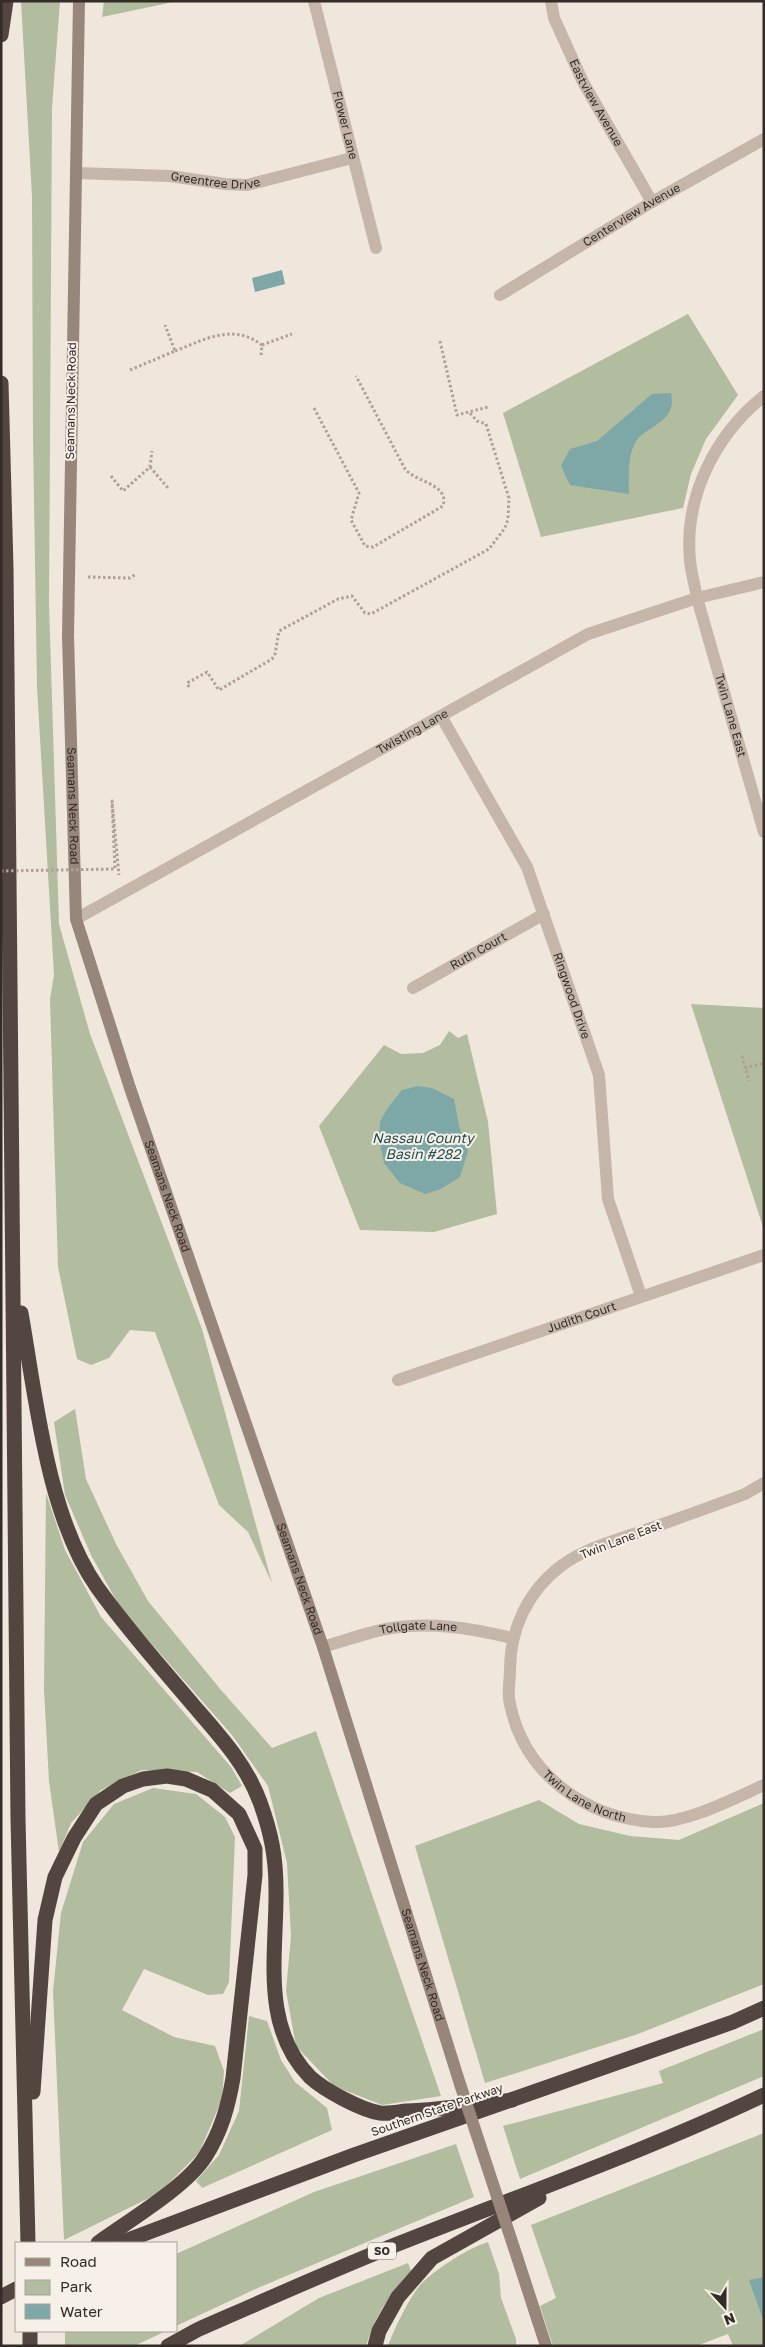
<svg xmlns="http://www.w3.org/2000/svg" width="765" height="2347" font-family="'Golos Text',sans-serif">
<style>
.green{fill:#b2bc9e}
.water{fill:#7ea7a8}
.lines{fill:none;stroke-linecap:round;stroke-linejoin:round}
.path{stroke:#b1a094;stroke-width:3;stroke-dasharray:2.5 2.5;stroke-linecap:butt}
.minor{stroke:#c5b6a9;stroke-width:12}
.secondary{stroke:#98867b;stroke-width:12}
.motorway{stroke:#534640;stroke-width:15}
.path-bridge{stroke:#b1a094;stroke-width:3;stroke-dasharray:2.5 2.5;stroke-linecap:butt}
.secondary-bridge{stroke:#98867b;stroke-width:12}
.labels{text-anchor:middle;stroke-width:4;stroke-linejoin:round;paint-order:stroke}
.shield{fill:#f7f0e8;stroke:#6e6762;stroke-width:1}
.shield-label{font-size:11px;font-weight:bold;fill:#332c28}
.street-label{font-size:12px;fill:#332c28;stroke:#f7f0e8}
.water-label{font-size:14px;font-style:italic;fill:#234d50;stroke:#f7f0e8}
</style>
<rect width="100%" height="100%" fill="#efe6dc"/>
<g class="green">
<path d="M21,1h39l-8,107 -3,496 10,320 31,110 112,295 70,254 -24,-51 -29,-27 -64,-173 -25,-2 -21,28 -18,7 -14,-6 -19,-92 -8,-268 4,-24 -17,-288 -4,-251 -1,-240z"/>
<path d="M104,1h74l-76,16z"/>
<path d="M688,314l50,81 -32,44 -15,35 -8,34 -142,29 -38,-124z"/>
<path d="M691,1004l73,4v222z"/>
<path d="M449,1031l9,7 9,-4 21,88 9,92 -63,18 -74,-2 -41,-104 65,-81 17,9 22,-1 17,-8z"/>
<path d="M75,1409l11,70 30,65 32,57 73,89 51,58 44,-17 125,365 -59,9 -48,-19 -38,-40 -10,-55 5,-55 -4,-73 -19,-77 -36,-51 -111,-126 -30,-54 -26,-60 -11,-73z"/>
<path d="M46,1493l19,57 36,67 130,150 11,19 -12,7 -33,-21 -55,-2 -41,20 -30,33 -12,29 -10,-71 -5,-91z"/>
<path d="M153,1788l43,6 29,23 10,20 -6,145 -6,12 -15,1 -64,-26 -22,41 52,27 41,9 9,25 -2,28 -23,54 -40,40 -95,47 -11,-248 8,-79 22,-71 31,-38z"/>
<path d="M539,1800l40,24 51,12 49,4 85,-37v181l-126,50 -153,49 -70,-237z"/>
<path d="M249,2016l18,5 14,39 14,22 32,26 5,22 -130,58 -6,-7 23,-26 20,-44z"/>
<path d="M764,2029v47l-244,103 -17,-53 160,-43 -4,-12z"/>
<path d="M764,2133v213h-31l-5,-12 -32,12h-143l-13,-40 16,-8 -25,-73z"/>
<path d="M456,2144l18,53 -214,90 -84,39v-72l138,-62z"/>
<path d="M488,2242l11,32 2,24 15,41v7h-128c5,-15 24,-54 35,-64 16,-15 44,-33 65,-40z"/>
<path d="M408,2263l3,8c-20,22 -36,45 -45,75l-125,-1 78,-47z"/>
<path d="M65,2331h101l-32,15h-69z"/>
</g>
<g class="water">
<path d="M282,270l3,14 -30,8 -3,-14z"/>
<path d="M671,393c7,30 -26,32 -36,50 -8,15 -6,35 -6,51l-59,-9 -9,-19 9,-17 27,-8 55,-47z"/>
<path d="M418,1086l14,2 22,11 5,27 9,25 -8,26 -19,12 -16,5 -25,-11 -16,-20 -5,-24 1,-17 7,-13 15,-19z"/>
<path d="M764,2277v45l-15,-42z"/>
</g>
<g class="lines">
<g class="path">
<path d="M440,341l17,74 31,-8"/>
<path d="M262,345l30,-11"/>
<path d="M175,351c31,-12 58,-28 87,-6l-1,10"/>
<path d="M130,370l45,-19 -10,-26"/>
<path d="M314,408l45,85 -8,27 14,26 8,1 70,-41c7,-22 -28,-24 -38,-37l-49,-93"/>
<path d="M150,467l18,21"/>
<path d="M111,476l12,15 27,-24 2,-16"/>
<path d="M88,577l42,1 6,-4"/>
<path d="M189,687l-2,-4 20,-11 12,18 53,-31 3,-5 4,-23 59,-32 14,-3 13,17 6,1 118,-65 16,-21 3,-9 1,-21 -23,-74 -9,-3 -8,-9"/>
<path d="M742,1056l7,25"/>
<path d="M745,1068l19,-5"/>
</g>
<g class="minor">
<path id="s1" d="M314,1l62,247"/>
<path id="s2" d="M551,1l3,17 29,64 69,120"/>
<path id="s3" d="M76,173l94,3 55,8 22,1 105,-27"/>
<path id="s4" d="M500,295l152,-93 112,-63"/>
<path id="s5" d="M764,396c-49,39 -80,101 -74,164 1,13 5,25 7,38l67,234"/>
<path id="s6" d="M441,716l86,151 72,208 9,124 33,97"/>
<path id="s7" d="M76,919l512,-285 109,-36 67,-16"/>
<path id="s8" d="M413,988l131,-74"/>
<path id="s9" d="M398,1380l366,-125"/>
<path id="s10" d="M764,1483l-19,11c-37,14 -74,27 -111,40 -24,8 -52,16 -73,32 -33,25 -51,63 -51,104 0,11 -3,24 0,34 14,69 75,114 143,118 32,2 82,-24 111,-37"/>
<path id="s11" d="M323,1647c21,-6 42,-14 63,-18 43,-8 84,-1 126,9"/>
</g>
<g class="secondary">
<path id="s12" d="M79,1l-11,635 8,283 54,169 193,559 137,437"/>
<path d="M518,2260l28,86"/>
</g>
<g class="motorway">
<path d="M1,35l5,-34"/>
<path d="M1,383l5,185 12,1251 10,424"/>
<path d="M21,1313c15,85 26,202 76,274 30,42 64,80 97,119 26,30 52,58 66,96 11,30 16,55 16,87 1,64 -16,137 34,188 14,13 51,33 70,36 8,1 18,-1 26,-2 36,-1 71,-7 106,-11"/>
<path d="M33,2092l12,-172 10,-43 19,-39 22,-34 27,-18 20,-7 24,-3 19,3 26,11 27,24 16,35v26l-22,203c-5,29 -12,54 -28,79 -19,30 -77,64 -107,86"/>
<path d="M120,2243l234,-88 379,-133 31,-14"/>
<path d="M1,2297l15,-8"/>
<path d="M30,2331v15"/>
<path d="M168,2346l29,-16c66,-29 131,-58 198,-85 123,-49 249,-93 369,-150"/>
<path d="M375,2346l4,-15 19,-34 34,-39 107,-60"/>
</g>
<path class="path-bridge" d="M1,871l114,-2 -3,-68 7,74"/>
<path class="secondary-bridge" d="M460,2084l58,176"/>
</g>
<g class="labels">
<rect class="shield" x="368" y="2242.5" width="28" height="17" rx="4"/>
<g class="shield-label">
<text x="382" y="2255">SO</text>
</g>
<g class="street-label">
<text dy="4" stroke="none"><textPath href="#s2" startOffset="112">Eastview Avenue</textPath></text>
<text dy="4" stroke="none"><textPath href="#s1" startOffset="128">Flower Lane</textPath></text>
<text dy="4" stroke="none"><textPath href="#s3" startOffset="140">Greentree Drive</textPath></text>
<text dy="4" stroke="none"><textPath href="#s4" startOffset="154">Centerview Avenue</textPath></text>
<text transform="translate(71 401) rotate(-89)" y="4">Seamans Neck Road</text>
<text dy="4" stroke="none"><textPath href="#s5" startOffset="348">Twin Lane East</textPath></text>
<text dy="4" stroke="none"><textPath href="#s7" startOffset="385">Twisting Lane</textPath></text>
<text dy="4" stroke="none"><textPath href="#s12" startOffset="805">Seamans Neck Road</textPath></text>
<text dy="4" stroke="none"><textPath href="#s8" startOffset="75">Ruth Court</textPath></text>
<text dy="4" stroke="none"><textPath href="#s6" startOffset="310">Ringwood Drive</textPath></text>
<text dy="4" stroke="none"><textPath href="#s12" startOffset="1210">Seamans Neck Road</textPath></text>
<text dy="4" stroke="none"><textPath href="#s9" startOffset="194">Judith Court</textPath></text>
<text transform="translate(621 1540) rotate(-21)" y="4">Twin Lane East</text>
<text dy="4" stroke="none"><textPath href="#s12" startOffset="1615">Seamans Neck Road</textPath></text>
<text dy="4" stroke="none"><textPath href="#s11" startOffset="98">Tollgate Lane</textPath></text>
<text dy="4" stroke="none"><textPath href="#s10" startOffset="499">Twin Lane North</textPath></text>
<text dy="4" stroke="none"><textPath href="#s12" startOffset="2020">Seamans Neck Road</textPath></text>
<text transform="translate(437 2110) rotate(-19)" y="4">Southern State Parkway</text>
</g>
<g class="water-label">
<text x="423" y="1143">Nassau County<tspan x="423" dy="16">Basin #282</tspan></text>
</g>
</g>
<rect width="765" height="2347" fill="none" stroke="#332c28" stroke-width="5"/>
<rect x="15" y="2242" width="162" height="90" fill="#f7f0e8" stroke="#a9a29b"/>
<rect x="25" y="2258" width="25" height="8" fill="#98867b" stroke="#a9a29b"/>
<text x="60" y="2267" font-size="15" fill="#332c28">Road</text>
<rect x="25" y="2280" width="25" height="15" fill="#b2bc9e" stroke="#a9a29b"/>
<text x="60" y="2292" font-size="15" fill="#332c28">Park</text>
<rect x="25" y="2304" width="25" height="15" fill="#7ea7a8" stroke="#a9a29b"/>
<text x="60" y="2317" font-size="15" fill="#332c28">Water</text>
<g transform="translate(725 2307) rotate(159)" stroke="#f7f0e8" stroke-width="4" paint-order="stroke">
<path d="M0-4L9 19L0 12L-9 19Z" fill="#332c28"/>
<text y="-8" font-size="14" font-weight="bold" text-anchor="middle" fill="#332c28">N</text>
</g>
</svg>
